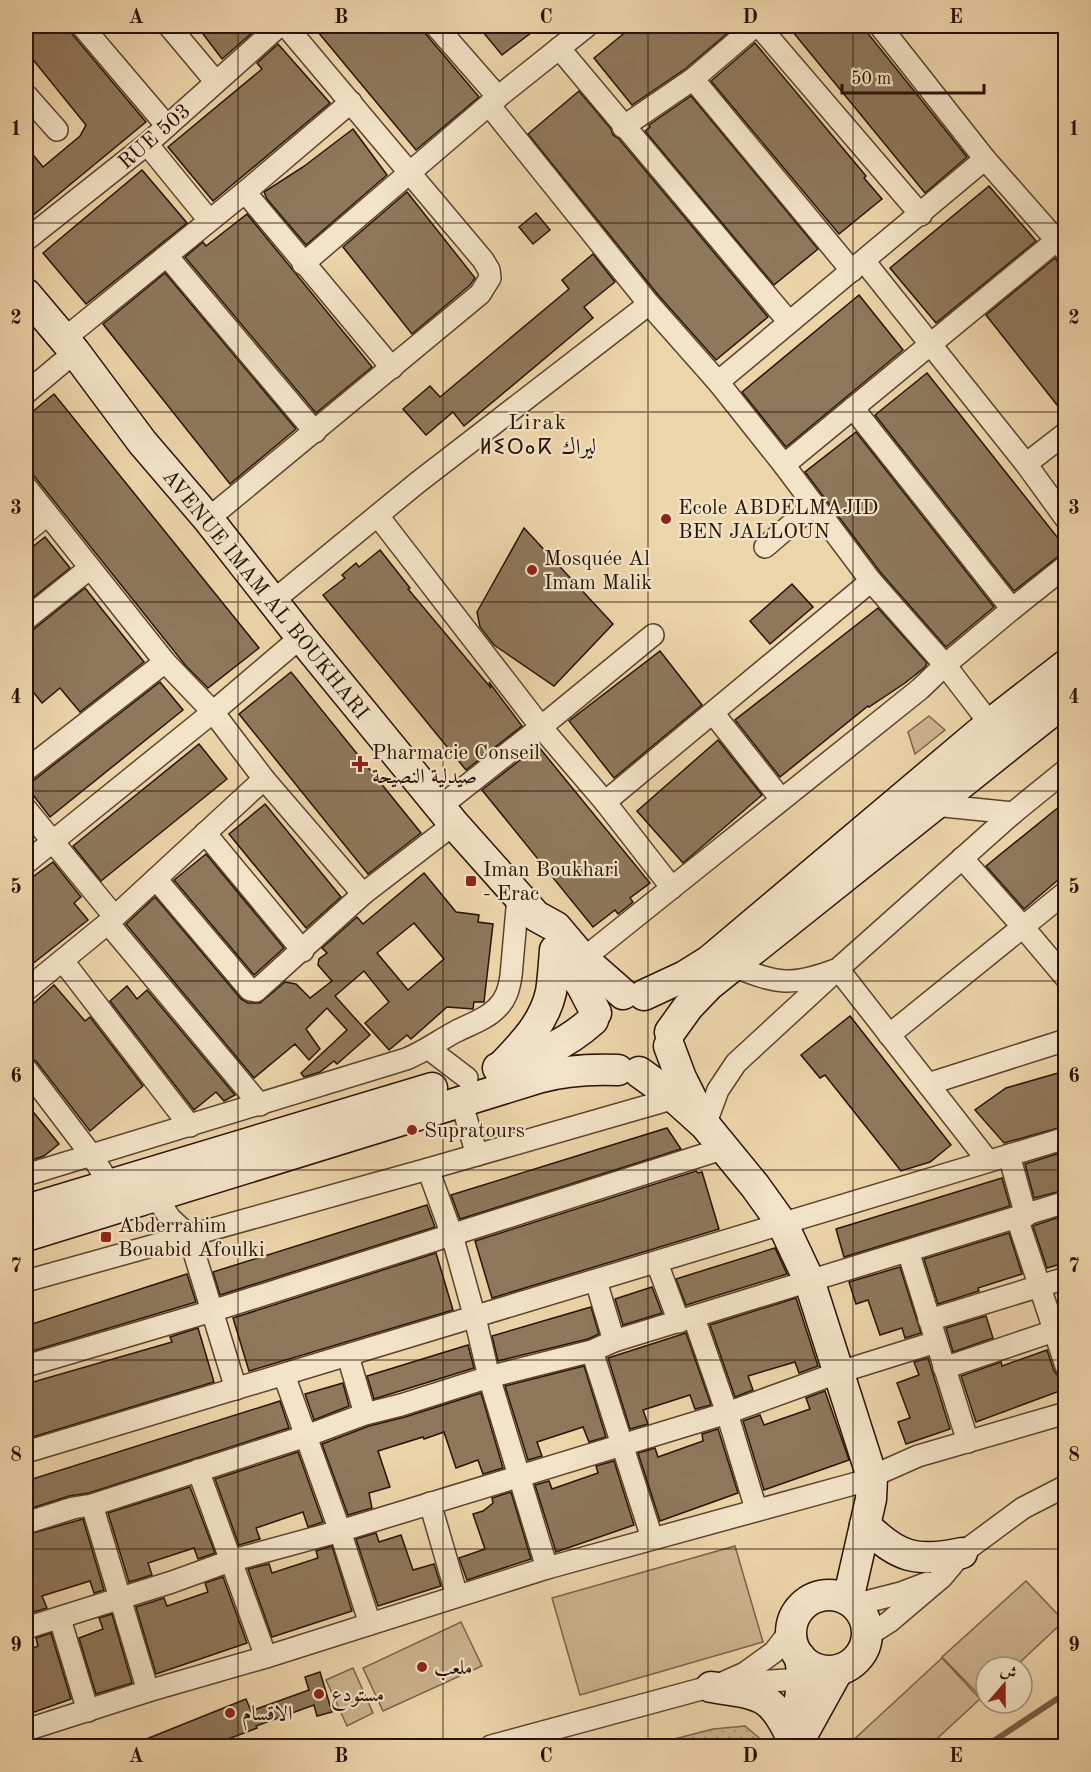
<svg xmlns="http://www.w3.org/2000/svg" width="1091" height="1772" font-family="'Old Standard TT',Amiri,'Noto Sans Tifinagh',serif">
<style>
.green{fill:#ccb48e;stroke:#7a634a;stroke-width:1.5}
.park{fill:url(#park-dots);stroke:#7a634a;stroke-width:1.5}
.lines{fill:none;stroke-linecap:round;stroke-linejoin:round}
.stream{stroke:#765f46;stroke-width:6}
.building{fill:#8e775b;stroke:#281205;stroke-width:1.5;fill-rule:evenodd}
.street-casing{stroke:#59432e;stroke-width:24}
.secondary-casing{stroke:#281205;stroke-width:33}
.street{stroke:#f3e4c8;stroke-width:21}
.secondary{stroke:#f3e4c8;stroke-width:30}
.grid{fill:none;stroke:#281205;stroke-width:1.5;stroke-opacity:0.55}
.poi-dot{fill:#8f2418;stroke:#f3e4c8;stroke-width:2}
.labels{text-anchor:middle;stroke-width:4.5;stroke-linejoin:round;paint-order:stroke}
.street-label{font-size:21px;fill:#281205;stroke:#f3e4c8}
.poi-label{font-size:21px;fill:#281205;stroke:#f3e4c8;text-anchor:start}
.neighbourhood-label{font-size:22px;letter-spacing:1.5px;fill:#281205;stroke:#f3e4c8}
.neatline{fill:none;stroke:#281205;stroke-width:2}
.grid-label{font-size:20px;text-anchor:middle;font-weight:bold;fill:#281205}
</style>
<defs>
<pattern id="park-dots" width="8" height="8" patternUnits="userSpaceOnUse" patternTransform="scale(1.5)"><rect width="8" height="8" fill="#ccb48e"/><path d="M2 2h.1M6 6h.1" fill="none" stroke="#af9a79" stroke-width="1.8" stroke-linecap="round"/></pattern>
</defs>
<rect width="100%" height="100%" fill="#edd5aa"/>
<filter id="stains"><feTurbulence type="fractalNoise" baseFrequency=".00333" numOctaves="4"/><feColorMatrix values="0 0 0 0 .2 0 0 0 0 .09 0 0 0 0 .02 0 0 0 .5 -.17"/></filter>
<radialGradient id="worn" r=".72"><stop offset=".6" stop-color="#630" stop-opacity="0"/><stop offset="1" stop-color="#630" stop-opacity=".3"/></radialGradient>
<g class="green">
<path d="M929,716l16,14 -30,24 -7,-22z"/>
<path d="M735,1546l28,96 -183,53 -28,-97z"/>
<path d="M1026,1581l38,40 -49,46h-29v27l-4,4 -40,-41z"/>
<path d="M461,1622l21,44 -99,45 -20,-43z"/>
<path d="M942,1658l38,41 -51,47h-78l-2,-2z"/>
<path d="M353,1668l20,45 -26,13 -21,-46z"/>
</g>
<path class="park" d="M745,1726l18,15v5h-107l3,-3 54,-14z"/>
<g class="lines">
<path class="stream" d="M986,1746l80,-53"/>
</g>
<g class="building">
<path d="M41,26h29l2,8 74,88 -120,99v-75l17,21 37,-31 6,-11 -60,-74v-13z"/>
<path d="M197,26h63l-38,33z"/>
<path d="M313,26h106l60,71 -63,53z"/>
<path d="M478,26h62l-38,29z"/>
<path d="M633,26h103l-51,43 -53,36 -38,-47z"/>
<path d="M788,26h74l105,131 -42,36z"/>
<path d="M755,43l111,133 -2,2 18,21 -43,35 -128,-153z"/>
<path d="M278,44l52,59 -117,98 -45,-54 94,-78 -5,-6z"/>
<path d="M579,91l32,38 2,6 6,4 149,178 -52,43 -57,-64 -131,-162z"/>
<path d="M691,96l127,153 -44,36 -129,-154 5,-4 -1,-2z"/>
<path d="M353,129l34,46 -81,70 -39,-46 -3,-7 39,-25z"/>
<path d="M142,170l45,53 -101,81 -43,-51z"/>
<path d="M989,186l47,55 -100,82 -46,-55z"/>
<path d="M407,192l68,86 -5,7 -58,49 -69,-87z"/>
<path d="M536,213l14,17 -17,14 -14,-17z"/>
<path d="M247,214l125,153 -56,46 -131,-156 18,-15 3,4z"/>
<path d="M593,254l22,28 -31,25 9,11 -129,108 -11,-14 -27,23 -23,-26 27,-23 10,11 129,-108 -7,-9z"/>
<path d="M1055,258l10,14v143l-79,-100z"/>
<path d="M165,273l131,156 -66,55 -127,-160z"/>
<path d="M859,295l44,55 -117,97 -44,-55z"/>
<path d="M927,373l138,174v4l-51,40 -139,-176z"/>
<path d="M54,394l205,254 -51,40 -22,-22 -160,-200v-49z"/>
<path d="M856,432l138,175 -48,40 -65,-74 -76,-101z"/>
<path d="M524,528l89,96 -59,62 -60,-41 -14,-18 -3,-15z"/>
<path d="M45,537l25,31 -44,35v-51z"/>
<path d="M380,550l30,38 -2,1 83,99 -2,-6 33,44 -56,44 -143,-175 22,-17 -3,-3 14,-12 3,4z"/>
<path d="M792,584l21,23 -43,37 -20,-23z"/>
<path d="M85,588l59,74 -64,50 -20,-24 -18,15 -16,-20v-52l8,-2z"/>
<path d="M878,608l49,55 -2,4 -20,16 -36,24 -1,-1 -88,71 -45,-57z"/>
<path d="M660,651l42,54 -88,73 -45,-57z"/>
<path d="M291,672l130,161 -53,41 -129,-160z"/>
<path d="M160,682l23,28 -133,107 -24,-31v-4l8,-2z"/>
<path d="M718,740l44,55 -79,68 -46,-52z"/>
<path d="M199,744l28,35 -126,102 -28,-35z"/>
<path d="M538,746l112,137 -20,15 3,4 -15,12 -3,-4 -22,17 -111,-137z"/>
<path d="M1065,802v72l-41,35 -38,-43z"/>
<path d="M265,804l76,93 -35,31 -77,-94z"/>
<path d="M206,854l78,94 -30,27 -80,-95z"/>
<path d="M53,862l28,35 -7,6 14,17 -62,49v-87z"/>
<path d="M424,873l32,39 23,3 -1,7 15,2 -9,78h-10l-1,7 -26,-2 -36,32 -4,-4 -18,15 -24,-27 24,-21 -25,-31 -29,25 35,39 -33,29 -3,-3 -14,11 -16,5 -3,-4 46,-43 -20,-22 -21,21 14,20 -11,11 -14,-16 -41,34 -128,-154 29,-27 86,102 7,4h12l25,-21 11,2 14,14 22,-17 -14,-16 1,-6 8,-6 -5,-5 35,-31 6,7zM414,923l30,36 -36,31 -31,-37z"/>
<path d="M54,985l31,36 5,-4 53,69 -53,45 -54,-70 -10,-5v-46z"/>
<path d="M127,986l10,13 10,-9 88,105 -11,6 -8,-9 -22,18 -84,-109z"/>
<path d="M850,1016l101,129 -21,17 -29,9 -76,-96 -5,3 -19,-23z"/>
<path d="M1065,1071v55l-61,17 -29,-33 31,-22z"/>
<path d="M26,1103l33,41 -15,12 -18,6z"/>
<path d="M667,1128l14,21 -221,70 -9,-24z"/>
<path d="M1063,1152l2,7v31l-31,8 -9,-34z"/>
<path d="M696,1171l2,2 4,-1 17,57 -227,69 -17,-57z"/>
<path d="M1002,1178l8,28 -166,51 -8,-28z"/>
<path d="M427,1205l8,22 -215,68 -7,-23z"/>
<path d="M1065,1215v48l-18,5 -14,-42z"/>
<path d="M1009,1233l13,41 -44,14 1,3 -41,13 -14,-45z"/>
<path d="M775,1248l12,26 -101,31 -10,-26z"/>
<path d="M436,1253l17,57 -204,61 -16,-53z"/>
<path d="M900,1267l21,66 -16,5 -3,-10 -22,7 -12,-35 -12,4 -7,-22z"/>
<path d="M187,1274l9,28 -170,51v-27z"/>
<path d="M652,1287l10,26 -39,12 -8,-26z"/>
<path d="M796,1298l22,68 -19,7 -4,-11 -47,14 5,14 -18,7 -25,-72z"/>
<path d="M591,1307l8,27 -11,5 -90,22 -6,-25z"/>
<path d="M986,1316l7,22 -40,14 -7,-24z"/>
<path d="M198,1328l16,54 -188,57v-55l146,-42 -2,-5z"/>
<path d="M686,1333l25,72 -16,4 -5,-14 -47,15 5,14 -18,5 -22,-71z"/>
<path d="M468,1345l6,23 -100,31 -7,-23z"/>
<path d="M1047,1350l7,21 4,5 6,3 1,10 -89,33 -15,-46 40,-14 1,4z"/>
<path d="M928,1358l22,71 -44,15 -8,-22 12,-4 -13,-35 22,-8 -5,-13z"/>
<path d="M584,1366l22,71 -17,5 -6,-15 -46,15 5,14 -14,4 -23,-74z"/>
<path d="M343,1383l6,23 -35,14 -9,-26z"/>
<path d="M825,1391l24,69 -85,30 -21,-69 17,-6 4,10 46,-16 -4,-11z"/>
<path d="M481,1393l22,75 -20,6 -5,-14 -22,8 -12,-36 -20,7 -1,-2 -45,14 12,36 -21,6 3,15 -24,7 -26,-71 47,-18 36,-9z"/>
<path d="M280,1401l9,27 -200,65 -20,3 -43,14v-29z"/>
<path d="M718,1429l20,64 -78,28 -22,-68 17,-5 3,9 45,-16 -1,-7z"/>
<path d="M298,1452l25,70 -15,5 -5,-15 -47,16 4,11 -21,6 -24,-66z"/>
<path d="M614,1461l20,64 -78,27 -21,-67 14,-4 3,8 46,-16 -2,-7z"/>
<path d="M190,1487l25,66 -17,6 -4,-11 -46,15 4,12 -23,7 -21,-69z"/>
<path d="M511,1492l20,67 -64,21 -8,-22 26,-9 -12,-35 10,-3 10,-8 -1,-5z"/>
<path d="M83,1519l21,71 -10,3 -4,-12 -48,15 5,12 -20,6 -1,-79z"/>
<path d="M376,1533l3,9 22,-7 12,35 21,-6 7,22 -63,20 -22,-67z"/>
<path d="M332,1546l20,65 -80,26 -24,-68 21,-5 3,9 46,-15 -2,-7z"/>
<path d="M223,1577l24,66 -91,31 -20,-67 28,-9 3,8 41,-14 -3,-9z"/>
<path d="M112,1614l20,69 -36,11 -17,-56 24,-9 -4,-11z"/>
<path d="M51,1633l20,66 -45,16v-64l12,-5 -2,-8z"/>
<path d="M320,1672l12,40 -15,4 -3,-11 -58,21 1,2 -47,18h-81l117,-47 5,12 58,-21 -4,-13z"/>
</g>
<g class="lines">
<defs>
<g id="street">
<path d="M82,26l85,100"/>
<path d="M169,26l47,56"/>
<path d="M436,26l62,71"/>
<path d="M759,26l162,189"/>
<path d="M880,26l105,133 80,91"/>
<path d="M559,48l230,274"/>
<path d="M693,79l159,192"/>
<path d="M26,95l31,35"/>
<path d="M489,105l160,199 69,78 66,83 87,116 74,84 53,69"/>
<path d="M623,127l70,-48 62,-53"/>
<path d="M147,144l62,76"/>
<path d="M245,192l147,176"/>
<path d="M26,240l121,-96 132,-118"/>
<path d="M167,256l148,176"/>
<path d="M864,261l162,203 40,55"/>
<path d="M303,264l195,-167 89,-71"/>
<path d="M64,339l181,-147 106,-90"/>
<path d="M718,382l267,-223"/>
<path d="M26,393l49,-41"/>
<path d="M853,408l159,201 54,-43"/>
<path d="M1026,464l40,-31"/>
<path d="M784,465l273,-225"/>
<path d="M26,487l139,175 48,50 51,67 99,115"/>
<path d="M378,516l163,211 64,75 67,86"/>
<path d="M208,519l272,-225 10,-16 -1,-8 -6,-10 -197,-234"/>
<path d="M26,532l21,-17"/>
<path d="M765,547l49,-42"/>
<path d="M273,601l144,-118 232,-179"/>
<path d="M26,619l64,-51"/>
<path d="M713,713l68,86"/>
<path d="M26,770l139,-108"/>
<path d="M605,802l266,-221"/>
<path d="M934,805l79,8"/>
<path d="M441,806l100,-79 112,-92"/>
<path d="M26,809l88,107"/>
<path d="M205,833l98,118"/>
<path d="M962,858l61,69 43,51"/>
<path d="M26,863l187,-151 88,-75"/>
<path d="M156,879l94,111 6,1 107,-97 91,-70"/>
<path d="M108,923l152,182"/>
<path d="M583,959l337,-270 25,-24 67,-56"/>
<path d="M63,961l127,165"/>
<path d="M733,966c45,18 58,21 105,3l175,-156 53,-43"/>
<path d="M26,990l82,-67 156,-144"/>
<path d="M889,1035l177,-143"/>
<path d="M429,1049l38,29"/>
<path d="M26,1069l66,87 18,29"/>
<path d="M928,1084l138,-44"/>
<path d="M461,1101l16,54"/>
<path d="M705,1125l13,-35 18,-27 102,-94 150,192"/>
<path d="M1009,1155l17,61"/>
<path d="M428,1169l24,66 23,83 14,59 58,191"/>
<path d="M26,1175l380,-116c18,-7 32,-18 49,-27 13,-7 30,-12 41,-23 10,-9 13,-20 15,-33l7,-79"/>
<path d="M155,1196l15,22 19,18 47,153"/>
<path d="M1017,1218l49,148"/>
<path d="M908,1251l60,191"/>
<path d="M657,1263l22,59"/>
<path d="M26,1281l402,-112 247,-71"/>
<path d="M596,1281l18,60"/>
<path d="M694,1318l33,95 29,96"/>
<path d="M929,1320l137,-42"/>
<path d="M592,1351l60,187"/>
<path d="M348,1356l17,58"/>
<path d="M26,1366l186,-55 513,-163"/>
<path d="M944,1368l110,-37"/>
<path d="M284,1375l56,156 30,93"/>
<path d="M26,1452l1040,-314"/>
<path d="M198,1470l68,187"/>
<path d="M430,1503l27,93"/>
<path d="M92,1505l56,186"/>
<path d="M26,1523l47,-15 19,-3 214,-69 59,-22 36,-9 88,-28 103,-26 22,-10 452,-139"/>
<path d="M854,1605l47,-12 26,-10"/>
<path d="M60,1619l28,92"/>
<path d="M26,1628l146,-46 58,-21 110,-30 387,-118 113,-41 96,-30"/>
<path d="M867,1636l22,-14 53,-45 20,-24 61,-45 43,-22"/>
<path d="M736,1683l67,-4 23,-8"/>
<path d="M26,1730l122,-39 118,-34 281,-89 310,-85 61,-27 148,-43"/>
<path d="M491,1746l229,-62 25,-11 29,-21 17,-22"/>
</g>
<g id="secondary">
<path d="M26,294l49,58 67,90 66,77 93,118 153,187 82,92 20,11 27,32 40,35"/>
<path d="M561,957l21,29 14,27"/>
<path d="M644,995l41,-19 24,-15 281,-237 76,-59"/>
<path d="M670,1032l18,-25 21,-22 357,-285"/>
<path d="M669,1046l12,32 17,34"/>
<path d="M502,1066c21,-22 42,-43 49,-74 2,-13 3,-28 4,-42"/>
<path d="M498,1068c38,-12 65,-21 95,-48"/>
<path d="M639,1072l36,26 30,27 50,61 28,39 26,55 63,197 -1,22 -23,101"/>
<path d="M26,1210l406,-122"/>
<path d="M26,1236l512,-158c27,-8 52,-9 80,-8"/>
<path d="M865,1525c32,32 51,38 97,28"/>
<circle cx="829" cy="1633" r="38"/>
<path d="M711,1687c55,8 60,7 85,59"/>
<path d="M799,1735l-1,-24 5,-32 -3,-22"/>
<path d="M796,1746l42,-76"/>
</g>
</defs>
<use href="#street" class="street-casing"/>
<use href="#secondary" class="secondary-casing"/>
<use href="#street" class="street"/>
<use href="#secondary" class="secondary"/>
</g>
<path class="grid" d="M238,26v1720M443,26v1720M648,26v1720M853,26v1720M26,223h1040M26,412h1040M26,602h1040M26,791h1040M26,981h1040M26,1170h1040M26,1360h1040M26,1549h1040"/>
<g class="poi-dot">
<circle cx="666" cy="519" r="6"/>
<circle cx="532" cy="570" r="6"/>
<path d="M357 755h6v6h6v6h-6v6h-6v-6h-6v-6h6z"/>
<rect x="465" y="875" width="12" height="12" rx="3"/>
<circle cx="412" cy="1130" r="6"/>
<rect x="100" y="1231" width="12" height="12" rx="3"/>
<circle cx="422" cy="1667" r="6"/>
<circle cx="319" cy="1694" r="6"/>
<circle cx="230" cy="1713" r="6"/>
</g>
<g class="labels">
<g class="street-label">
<text transform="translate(154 136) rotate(-41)" y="7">RUE 503</text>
<text transform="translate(266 594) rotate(51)" y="7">AVENUE IMAM AL BOUKHARI</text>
</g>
<g class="poi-label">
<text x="678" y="514">Ecole ABDELMAJID<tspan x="678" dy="24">BEN JALLOUN</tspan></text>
<text x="544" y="565">Mosquée Al<tspan x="544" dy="24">Imam Malik</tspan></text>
<text x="372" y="759">Pharmacie Conseil<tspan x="372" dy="24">صيدلية النصيحة</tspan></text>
<text x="483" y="876">Iman Boukhari<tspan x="483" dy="24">- Erac</tspan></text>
<text x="424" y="1137">Supratours</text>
<text x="118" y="1232">Abderrahim<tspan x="118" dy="24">Bouabid Afoulki</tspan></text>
<text x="434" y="1674">ملعب</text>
<text x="331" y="1701">مستودع</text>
<text x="242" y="1720">الاقسام</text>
</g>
<g class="neighbourhood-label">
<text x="538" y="429">Lirak<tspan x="538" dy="25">ⵍⵉⵔⴰⴽ ليراك</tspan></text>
</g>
</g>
<rect width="1091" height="1772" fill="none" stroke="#edd5aa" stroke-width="66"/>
<g transform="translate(1004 1685) rotate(20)"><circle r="28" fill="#f3e4c8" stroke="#a2907a" stroke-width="1.5"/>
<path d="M0-4.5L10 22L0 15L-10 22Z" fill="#8f2418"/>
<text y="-9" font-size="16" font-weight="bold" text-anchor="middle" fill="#281205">ش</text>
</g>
<path d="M842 84v9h142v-9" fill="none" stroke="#281205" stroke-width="3"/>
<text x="851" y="84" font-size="18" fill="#281205" stroke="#f3e4c8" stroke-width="4.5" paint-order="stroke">50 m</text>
<rect x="33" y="33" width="1025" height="1706" class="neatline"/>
<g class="grid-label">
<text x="136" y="23">A</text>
<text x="341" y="23">B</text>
<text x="546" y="23">C</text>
<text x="750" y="23">D</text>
<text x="956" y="23">E</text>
<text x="16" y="135">1</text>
<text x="1074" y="135">1</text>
<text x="16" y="324">2</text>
<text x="1074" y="324">2</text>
<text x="16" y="514">3</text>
<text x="1074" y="514">3</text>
<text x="16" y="703">4</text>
<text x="1074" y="703">4</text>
<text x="16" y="893">5</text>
<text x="1074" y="893">5</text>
<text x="16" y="1082">6</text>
<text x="1074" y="1082">6</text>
<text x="16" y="1272">7</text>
<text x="1074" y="1272">7</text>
<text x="16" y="1461">8</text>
<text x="1074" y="1461">8</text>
<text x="16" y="1651">9</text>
<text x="1074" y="1651">9</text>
<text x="136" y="1762">A</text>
<text x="341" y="1762">B</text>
<text x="546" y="1762">C</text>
<text x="750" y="1762">D</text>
<text x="956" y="1762">E</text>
</g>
<rect width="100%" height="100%" filter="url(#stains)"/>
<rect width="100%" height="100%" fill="url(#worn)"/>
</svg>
